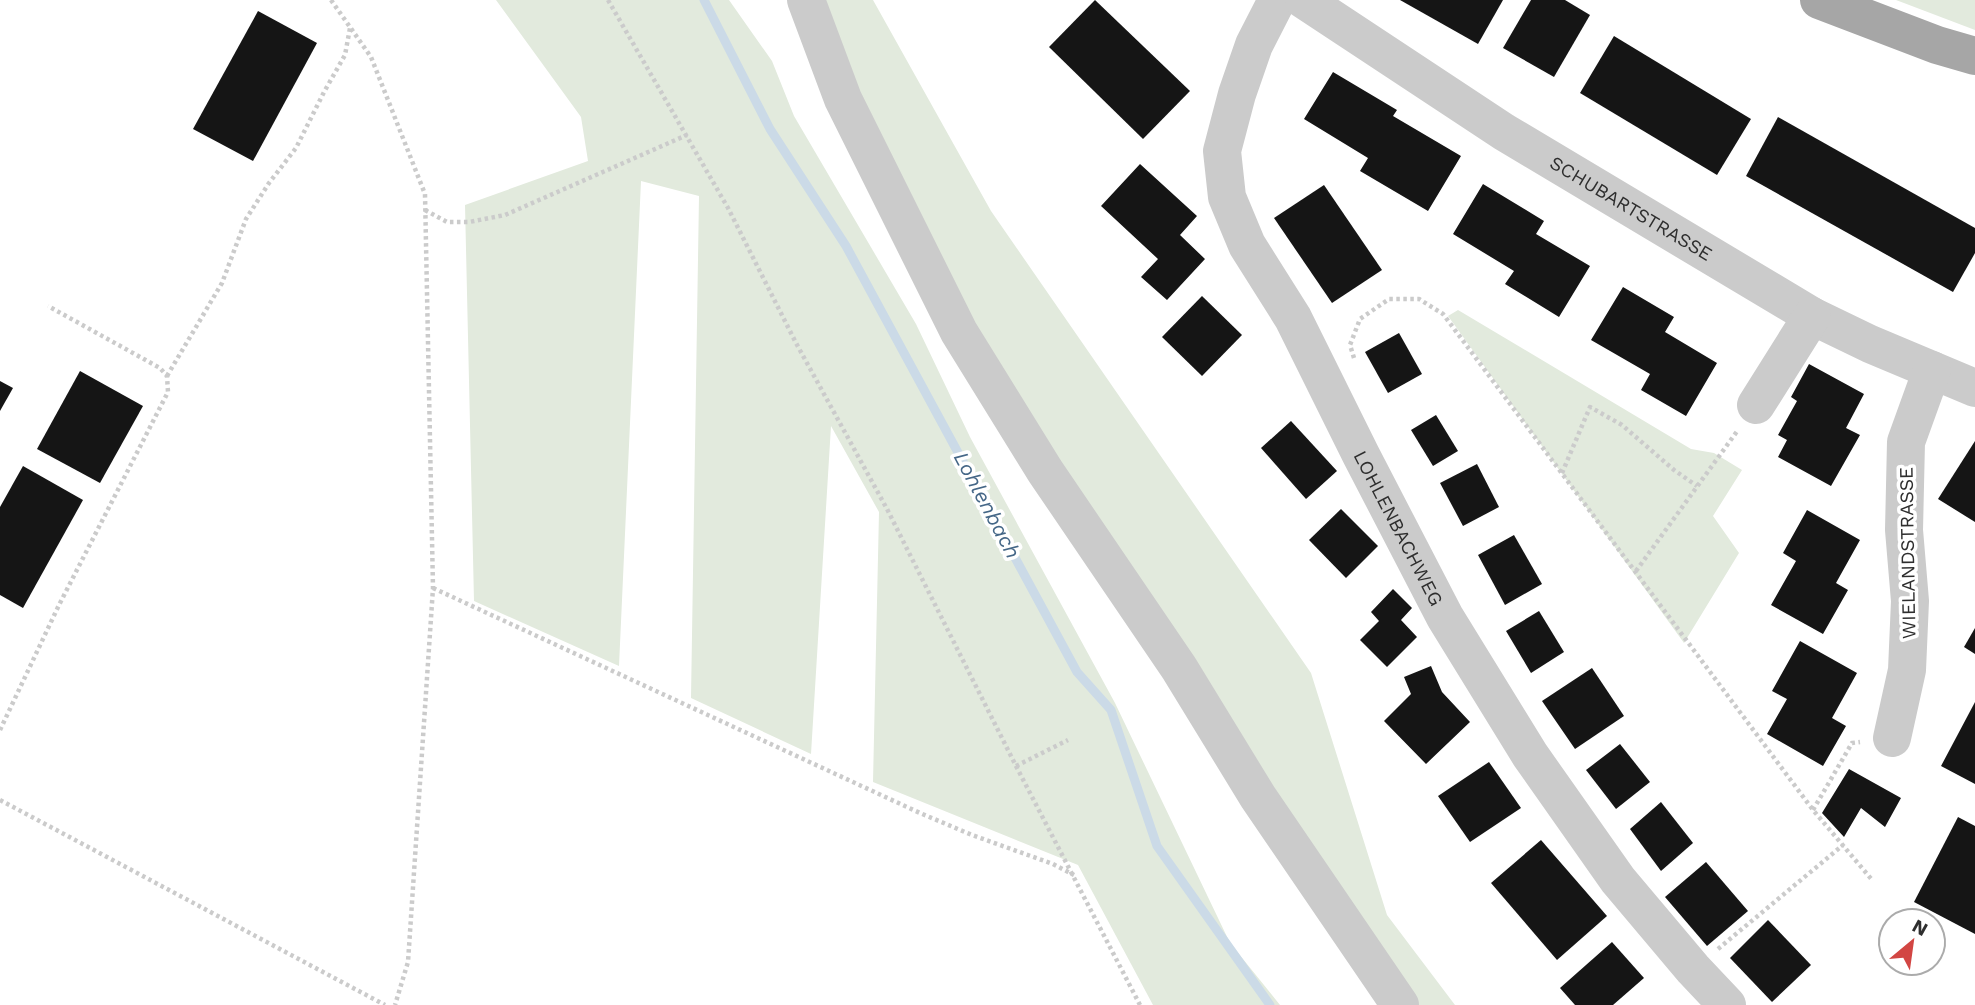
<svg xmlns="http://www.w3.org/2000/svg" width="1975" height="1005" font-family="'Work Sans',sans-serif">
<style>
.green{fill:#e2eadd}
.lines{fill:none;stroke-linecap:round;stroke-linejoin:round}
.stream{stroke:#cbdae7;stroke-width:9}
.building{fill:#151515}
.path{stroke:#cbcbcb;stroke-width:4.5;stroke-dasharray:3.5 3.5;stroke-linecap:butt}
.minor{stroke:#cbcbcb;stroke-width:38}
.major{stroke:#a6a6a6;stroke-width:38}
.labels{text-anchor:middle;stroke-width:7;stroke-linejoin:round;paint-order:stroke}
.street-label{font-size:19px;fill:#2e2e2e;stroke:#fff}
.water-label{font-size:21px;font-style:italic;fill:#456787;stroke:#fff}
</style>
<rect width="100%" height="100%" fill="#fff"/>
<g class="green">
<path d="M496,0h233l43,61 22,55 122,208 54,113 145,266 115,240 50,62h-127l-75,-140 -205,-83 6,-270 -48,-86 -20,328 -120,-56 8,-502 -58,-15 -22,485 -145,-65 -9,-396 123,-44 -7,-44z"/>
<path d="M806,0h67l118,211 320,462 76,242 68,90h-55l-355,-534z"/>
<path d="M1896,0h79v30z"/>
<path d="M1458,310l233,139 23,4 28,17 -29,46 26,37 -55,90 -236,-327z"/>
</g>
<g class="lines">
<path class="stream" d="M704,0l66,129 76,117 231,426 34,38 46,136 113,159"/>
</g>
<g class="building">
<path d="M1095,0l95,91 -47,48 -94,-92z"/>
<path d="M1400,0h103l-25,44z"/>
<path d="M1531,0h34l25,15 -36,62 -51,-29z"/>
<path d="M258,11l59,32 -64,118 -60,-32z"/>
<path d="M1614,36l137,83 -34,56 -137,-82z"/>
<path d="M1333,72l64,38 -4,6 68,40 -33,55 -68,-40 8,-13 -64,-39z"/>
<path d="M1778,117l197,111v25l-22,39 -207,-116z"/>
<path d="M1140,164l57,52 -17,19 25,24 -38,41 -26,-23 17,-18 -57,-53z"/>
<path d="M1483,184l61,37 -8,13 54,32 -31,51 -54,-33 9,-13 -61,-37z"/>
<path d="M1324,185l58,85 -50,33 -58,-85z"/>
<path d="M1623,287l51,30 -9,15 52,31 -31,53 -45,-26 9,-16 -59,-34z"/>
<path d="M1202,296l40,39 -40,41 -40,-39z"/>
<path d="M1399,333l23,41 -34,19 -23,-41z"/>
<path d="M1809,364l55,30 -18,34 14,7 -29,51 -53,-29 9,-17 -9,-5 19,-34 -6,-4z"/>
<path d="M80,371l63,35 -43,77 -63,-34z"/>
<path d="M0,381l13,7 -13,23z"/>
<path d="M1436,415l22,36 -25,15 -22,-36z"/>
<path d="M1291,421l46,50 -31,28 -45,-51z"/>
<path d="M1975,441v81l-37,-23z"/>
<path d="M1477,464l22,43 -36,19 -23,-43z"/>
<path d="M23,466l60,34 -60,108 -23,-13v-88z"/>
<path d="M1341,509l37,37 -32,32 -37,-38z"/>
<path d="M1807,510l53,30 -24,43 12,7 -25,44 -52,-29 25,-44 -13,-8z"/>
<path d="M1514,535l28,49 -37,21 -27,-50z"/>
<path d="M1393,589l19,19 -11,12 16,17 -30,30 -27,-27 19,-19 -8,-9z"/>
<path d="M1539,611l25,41 -33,21 -25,-42z"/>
<path d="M1975,628v26l-11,-7z"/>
<path d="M1800,641l57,32 -25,45 14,8 -23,40 -56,-32 20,-35 -15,-8z"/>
<path d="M1431,666l11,26 28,30 -44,42 -42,-43 27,-27 -7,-17z"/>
<path d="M1592,668l32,48 -49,33 -33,-48z"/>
<path d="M1975,702v82l-34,-18z"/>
<path d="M1620,744l30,38 -34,27 -30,-39z"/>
<path d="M1489,762l32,46 -51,34 -32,-46z"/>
<path d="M1849,769l52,29 -16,29 -24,-19 -17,29 -22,-24z"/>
<path d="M1661,802l32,41 -32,28 -31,-42z"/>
<path d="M1958,817l17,9v108l-61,-32z"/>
<path d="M1541,840l66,76 -50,44 -66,-77z"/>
<path d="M1706,862l42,49 -41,35 -42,-49z"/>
<path d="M1768,920l43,45 -39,37 -42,-44z"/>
<path d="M1612,942l32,36 -31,27h-38l-15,-17z"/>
</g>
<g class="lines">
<g class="path">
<path d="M331,0l40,57 54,137 8,394 -25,374 -13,43"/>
<path d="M608,0l120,208 68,135 91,166 129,257 124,239"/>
<path d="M425,210l22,12h22l36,-7 182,-80"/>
<path d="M1354,358l-4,-13 10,-26 29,-20h30l24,15 370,496 60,71"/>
<path d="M167,376l55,-93 24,-64 23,-36 27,-35 28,-56 21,-37 5,-27"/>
<path d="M1562,473l28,-66 32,18 52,45 23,16"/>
<path d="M1636,571l102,-141"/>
<path d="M433,588l487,225 52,22 81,29 21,11"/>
<path d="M0,730l59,-125 109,-213 -1,-16 -7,-8 -112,-62"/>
<path d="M1016,766l52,-26"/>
<path d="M0,800l385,205"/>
<path d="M1813,810l39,-67 8,-1"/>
<path d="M1718,949l125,-104"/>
</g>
<g class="minor">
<path d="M806,0l37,99 116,233 86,139 134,197 79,129 142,208"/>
<path id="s1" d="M1277,0l-23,45 -17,49 -15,57 5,46 20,48 46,73 68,137 84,162 85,138 88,125 75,89 34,36"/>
<path id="s2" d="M1304,0l200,132 308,184 58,28 105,44"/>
<path d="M1756,405l56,-89"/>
<path d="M1892,738l15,-68 3,-69 -6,-71 2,-88 26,-72"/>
</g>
<path class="major" d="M1819,0l118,45 38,11"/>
</g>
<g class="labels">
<g class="street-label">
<text dy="7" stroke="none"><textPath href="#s2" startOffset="388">SCHUBARTSTRASSE</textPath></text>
<text dy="7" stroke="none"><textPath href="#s1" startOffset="581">LOHLENBACHWEG</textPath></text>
<text transform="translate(1907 553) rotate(-91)" y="7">WIELANDSTRASSE</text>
</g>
<g class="water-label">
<text transform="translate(987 505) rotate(62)" y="7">Lohlenbach</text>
</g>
</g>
<g transform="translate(1912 942) rotate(29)"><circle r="33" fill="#ffffff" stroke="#ababab" stroke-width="2"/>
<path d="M0-5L12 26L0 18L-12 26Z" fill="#d24643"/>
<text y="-10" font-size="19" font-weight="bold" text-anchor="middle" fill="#2e2e2e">N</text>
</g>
</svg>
